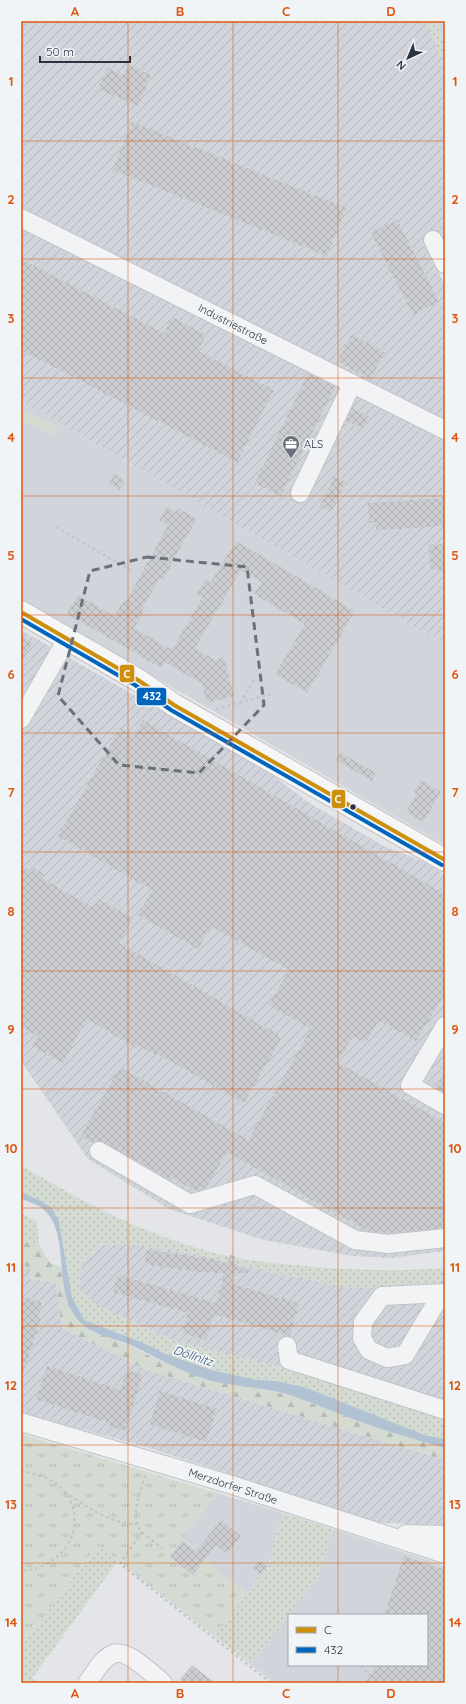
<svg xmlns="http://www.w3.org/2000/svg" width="466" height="1704" font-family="Quicksand,sans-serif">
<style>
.built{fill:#d1d5db}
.industrial{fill:url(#industrial-furrows)}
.grass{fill:url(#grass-dots)}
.forest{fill:url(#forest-firs)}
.park{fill:url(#park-tufts)}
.pitch{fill:#d4dbd3}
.water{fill:#b1c3d2}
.building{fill:url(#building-cross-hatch)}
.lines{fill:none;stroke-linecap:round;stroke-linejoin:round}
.minor-casing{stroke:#c1c3c6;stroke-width:20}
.major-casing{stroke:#bfc2c5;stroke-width:24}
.path{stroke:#c2c3c8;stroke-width:2;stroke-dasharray:3 3;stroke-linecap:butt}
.minor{stroke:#f2f3f5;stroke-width:18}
.major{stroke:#f6f6f7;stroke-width:22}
.bus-1-casing{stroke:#f1f4f7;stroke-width:7}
.bus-2-casing{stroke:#f1f4f7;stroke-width:7}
.bus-1{stroke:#ce8f0d;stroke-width:4}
.bus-2{stroke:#0065bd;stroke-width:4}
.marked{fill:none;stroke:#6a717b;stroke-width:3;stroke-dasharray:8 5;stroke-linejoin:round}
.grid{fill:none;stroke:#de570f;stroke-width:1;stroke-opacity:0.55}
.bus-dot{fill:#293341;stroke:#f1f4f7;stroke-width:1.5}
.labels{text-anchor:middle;stroke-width:3.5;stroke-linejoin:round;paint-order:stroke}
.street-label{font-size:11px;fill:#293341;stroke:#f1f4f7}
.poi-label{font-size:11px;fill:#293341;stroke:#f1f4f7;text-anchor:start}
.water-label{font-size:12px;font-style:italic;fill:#335475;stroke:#f1f4f7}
.line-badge{stroke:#f1f4f7;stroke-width:1.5}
.badge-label{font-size:11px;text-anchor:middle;font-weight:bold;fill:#fff}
.neatline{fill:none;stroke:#de570f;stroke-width:1.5}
.grid-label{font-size:13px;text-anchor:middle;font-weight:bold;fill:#de570f}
</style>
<defs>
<pattern id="industrial-furrows" width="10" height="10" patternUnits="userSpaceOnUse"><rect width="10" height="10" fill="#d1d5db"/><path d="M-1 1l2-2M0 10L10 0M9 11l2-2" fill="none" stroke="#b3b7bd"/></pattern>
<pattern id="grass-dots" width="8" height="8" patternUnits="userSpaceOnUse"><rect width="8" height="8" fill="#d4dbd3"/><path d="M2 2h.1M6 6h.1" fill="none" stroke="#b6bcb6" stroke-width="1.8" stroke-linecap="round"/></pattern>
<pattern id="forest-firs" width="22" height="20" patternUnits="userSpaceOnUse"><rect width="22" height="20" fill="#d4dbd3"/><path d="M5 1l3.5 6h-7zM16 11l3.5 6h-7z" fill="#b6bcb6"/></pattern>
<pattern id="park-tufts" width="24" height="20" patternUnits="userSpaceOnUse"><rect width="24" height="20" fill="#d4dbd3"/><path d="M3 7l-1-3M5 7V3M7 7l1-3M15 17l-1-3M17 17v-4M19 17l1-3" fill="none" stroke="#b6bcb6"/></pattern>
<pattern id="building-cross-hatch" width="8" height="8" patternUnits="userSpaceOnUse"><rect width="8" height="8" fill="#cbcdd0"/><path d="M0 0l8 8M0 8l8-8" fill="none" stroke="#aeb0b4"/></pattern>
</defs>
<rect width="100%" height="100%" fill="#e3e5e8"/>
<g class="built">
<path d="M437,21h8v21z"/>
<path d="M21,401l424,243v201l-424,-245z"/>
<path d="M217,1493l66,20 -15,53 -21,27 -40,-31 2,-2 -28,-21z"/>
<path d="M333,1529l112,37v117h-171l-23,-18 38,-50v50h138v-50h-138l29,-38z"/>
</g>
<g class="industrial">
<path d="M21,21h405l19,45v185l-6,-14 -15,7 21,41v137l-424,-213z"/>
<path d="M21,225l424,215v204l-424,-243z"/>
<path d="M21,630l250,144 40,30 73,42 40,16 21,13v376l-53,7 -40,-2 -88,-16 -95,-31 -81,-50 -67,-98z"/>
<path d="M131,1244l70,11 75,18 75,15 94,-1v132l-122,-41 -145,-36 -76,-34 -23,-18 2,-27 21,-18z"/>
<path d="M21,1264l9,4v11l26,4 7,46 87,42 295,89v65l-64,-2 -238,-77 -122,-33z"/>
</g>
<g class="grass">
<path d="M426,21h11l8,21v24z"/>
<path d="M21,1165c57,35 119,67 183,85 29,9 60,12 90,15 51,5 100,7 151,3v19l-94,1 -75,-15 -75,-18 -70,-11 -29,1 -21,18 -2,27 23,18 76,34 145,36 122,41v20l-21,-4 -148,-54 -19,-1 -46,-10 -45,-16 -25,-12 -57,-22 -12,-23 -13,-75 -20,-22 -18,-8z"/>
<path d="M21,1214l16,7 2,23 -16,-2 -2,4z"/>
<path d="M283,1513l50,16 -15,48 -67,88 -37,-29 54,-70z"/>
<path d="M98,1545l20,16 -86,117 7,5h-18v-37z"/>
</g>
<path class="forest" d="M22,1242l17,2 11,19 11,4 5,30 6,16 22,18 14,5 11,6 13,4 20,11 63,24 38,6 40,9 68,26 84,26v12l-295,-89 -88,-42 -6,-46 -26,-4v-11l-9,-4z"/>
<path class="park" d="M21,1434l196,59 -35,45 27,22 -2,2 40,31 -33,43 -116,-91 -74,97 -3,-3z"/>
<path class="pitch" d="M21,410l37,15 -4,10 -33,-14z"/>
<path class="water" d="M21,1192l18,8 13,8 7,14 13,75 12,23 57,22 25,12 45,16 46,10 19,1 31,7 117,47 21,4v9c-28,-8 -56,-16 -84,-26 -23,-8 -45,-18 -68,-26 -25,-8 -51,-9 -77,-14 -29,-7 -56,-23 -83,-36 -15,-7 -40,-11 -52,-23 -30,-28 -10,-83 -34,-110 -6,-8 -17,-11 -26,-14z"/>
<g class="building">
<path d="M128,65l23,10 -13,31 -40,-17 9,-21 17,7z"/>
<path d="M132,122l214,86 -19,48 -214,-86z"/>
<path d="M397,220l42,82 -26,13 -42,-82z"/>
<path d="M21,259l143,74 8,-16 34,18 -8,16 76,39 -37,72 -216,-112z"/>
<path d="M352,334l33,19 -15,26 -33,-18z"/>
<path d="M308,373l27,14 -54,109 -26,-13z"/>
<path d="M352,408l17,9 -6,12 -17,-9z"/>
<path d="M114,474l11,7 -6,9 -10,-6z"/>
<path d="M335,476l11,6 -15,30 -11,-6z"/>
<path d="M445,498v28l-69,4v-7h-7l-1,-20z"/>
<path d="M167,506l9,6 2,-4 19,11 -27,46 2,1 -9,14 -3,-2 -18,31 3,1 -11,18 38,22 30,-52 -6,-4 10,-15 5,3 25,-41 119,70 -48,82 -32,-19 30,-50 -51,-30 8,-12 -21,-12 -46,78 20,12 9,-3 10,39 -27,7 -5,-19 -37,-22 -4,6 -94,-54 11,-19 36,21 11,-17 2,1 41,-75 -9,-5z"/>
<path d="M445,544v29l-15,-5 -1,-23z"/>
<path d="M21,636l11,7 -11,20z"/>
<path d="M143,720l302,174v99l-29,48 -37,-21 -14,23 -12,-7 -16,26 108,61v105l-57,5 -20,-2 -141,-79 -21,36 -10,3 -25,-14 -1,3 -66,-38 -5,-1 -6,2 -12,-7 39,-69 128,73 63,-111 -42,-24 20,-35 -78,-44 -13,23 -60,-34 14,-25 -94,-54 62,-108 14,8z"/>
<path d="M341,753l35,20 -4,8 -36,-21z"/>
<path d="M421,780l20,12 -18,30 -17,-10 11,-18 -3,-2z"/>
<path d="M21,866l11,6 2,-4 10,6 -2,4 51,30 5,-9 35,19 -14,25 163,94 -38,66 -88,-50 -1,2 -17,-10 -2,3 -49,-29 -24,44 -31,-17 6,-10 -17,-9z"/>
<path d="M445,1072v21l-9,-5z"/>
<path d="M147,1250l66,9 14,5 3,-9 5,1 -1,10 15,4 -1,3h-15l-1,11 67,19 -9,33 -77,-22 -7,26 -24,-7 6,-20 -75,-21 5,-17 98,28 9,-30 -27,-1 -53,-8z"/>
<path d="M21,1296l21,7 -4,14 3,1 -18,56 -2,-1z"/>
<path d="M47,1366l73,24 7,-20 16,5 -18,56 -17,-5 1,-3 -73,-24z"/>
<path d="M160,1391l57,18 -11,33 -56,-18z"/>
<path d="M221,1520l20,16 -14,18 -11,-9 -23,30 -23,-18 12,-16 14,10z"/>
<path d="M404,1556l41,14v102l-4,11h-76l9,-13 -1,-5h54v-50h-43z"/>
<path d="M259,1560l8,6 -6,8 -8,-6z"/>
<path d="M192,1665l23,18h-30l-5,-4z"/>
</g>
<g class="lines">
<defs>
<g id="minor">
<path d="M21,218l424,212"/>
<path d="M433,240l12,24"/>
<path d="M300,493l52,-109"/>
<path d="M21,719l46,-80"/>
<path d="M445,1026l-35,59 35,20"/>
<path d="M99,1151l91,53 65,-19 100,55 33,4 57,-6"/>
<path d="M442,1293l-37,62 -18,3 -18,-8 -7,-12 1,-16 19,-26 63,-3"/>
<path d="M287,1346l2,14 156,50"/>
<path d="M21,1422l211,63 213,69"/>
<path d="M401,1538l5,-4 39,1"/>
<path d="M87,1683c7,-9 14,-23 24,-28 14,-9 41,19 52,28"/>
</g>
<path id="major" d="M21,612l117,68 36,25 271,155"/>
</defs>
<use href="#minor" class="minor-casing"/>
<use href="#major" class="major-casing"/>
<g class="path">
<path d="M56,527l76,44"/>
<path d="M240,703l14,-23"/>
<path d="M216,709l59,-16"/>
<path d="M21,1471c16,3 33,7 44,21 26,36 -4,77 -44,79"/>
<path d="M145,1475c-4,16 -17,43 -3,57 6,6 14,11 20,16"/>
<path d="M65,1492c22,15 45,32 72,32"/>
<path d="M142,1532l-22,32 151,119"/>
<path d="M361,1665l9,11"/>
<path d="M306,1683l3,-3"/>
</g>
<use href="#minor" class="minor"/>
<use href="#major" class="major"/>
<defs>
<path id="bus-1" d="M21,612l117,68 36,25 271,155"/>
<path id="bus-2" d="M21,619l114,66 36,25 271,155"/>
</defs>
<use href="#bus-1" class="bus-1-casing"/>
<use href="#bus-2" class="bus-2-casing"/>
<use href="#bus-1" class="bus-1"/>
<use href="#bus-2" class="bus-2"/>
</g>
<path class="marked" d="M147,557l100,10 17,138 -65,68 -80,-8 -61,-69 32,-125z"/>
<path class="grid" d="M128,21v1662M233,21v1662M338,21v1594M21,141h424M21,259h424M21,378h424M21,496h424M21,615h424M21,733h424M21,852h424M21,971h424M21,1089h424M21,1208h424M21,1326h424M21,1445h424M21,1563h424M338,1665v18"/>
<defs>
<symbol id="office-pin" viewBox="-11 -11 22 30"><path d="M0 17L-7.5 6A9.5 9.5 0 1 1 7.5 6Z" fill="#6a717b" stroke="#f1f4f7"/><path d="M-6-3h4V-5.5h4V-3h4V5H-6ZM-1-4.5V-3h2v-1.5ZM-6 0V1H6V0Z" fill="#fff"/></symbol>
</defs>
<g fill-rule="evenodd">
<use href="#office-pin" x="281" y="434" width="20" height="27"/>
</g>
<circle class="bus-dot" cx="353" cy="807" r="3.5"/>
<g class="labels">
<g class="street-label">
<text transform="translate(233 324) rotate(27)" y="4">Industriestraße</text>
<text transform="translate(233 1486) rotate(18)" y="4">Merzdorfer Straße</text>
</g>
<g class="poi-label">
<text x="304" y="448">ALS</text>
</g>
<g class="water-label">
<text transform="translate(193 1356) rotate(19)" y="4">Döllnitz</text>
</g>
</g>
<g class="line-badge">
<rect x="119" y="664" width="16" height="19" rx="4" fill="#ce8f0d"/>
<rect x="136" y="687" width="31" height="19" rx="4" fill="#0065bd"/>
<rect x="331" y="789" width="15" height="20" rx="4" fill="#ce8f0d"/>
</g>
<g class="badge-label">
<text x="127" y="678">C</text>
<text x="152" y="700">432</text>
<text x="338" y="803">C</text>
</g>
<rect width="466" height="1704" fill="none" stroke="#f1f4f7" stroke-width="44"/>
<rect x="288" y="1614" width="140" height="52" fill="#f1f4f7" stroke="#a1a7ae"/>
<rect x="296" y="1627" width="20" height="6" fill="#ce8f0d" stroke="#a1a7ae"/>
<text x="324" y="1634" font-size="12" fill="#293341">C</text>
<rect x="296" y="1647" width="20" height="6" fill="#0065bd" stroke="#a1a7ae"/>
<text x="324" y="1654" font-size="12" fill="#293341">432</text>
<g transform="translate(408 58) rotate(224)" stroke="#f1f4f7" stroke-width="3" paint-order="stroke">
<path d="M0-3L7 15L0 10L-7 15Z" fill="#293341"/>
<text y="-6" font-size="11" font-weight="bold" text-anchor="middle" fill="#293341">N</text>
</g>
<path d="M40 56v6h90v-6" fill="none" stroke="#293341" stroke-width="2"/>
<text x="46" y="56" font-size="12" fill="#293341" stroke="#f1f4f7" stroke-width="3" paint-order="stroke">50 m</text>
<rect x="22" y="22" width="422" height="1660" class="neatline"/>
<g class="grid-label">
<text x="75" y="16">A</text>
<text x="180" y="16">B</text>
<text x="286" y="16">C</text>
<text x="391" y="16">D</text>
<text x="11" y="86">1</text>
<text x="455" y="86">1</text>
<text x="11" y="204">2</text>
<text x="455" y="204">2</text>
<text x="11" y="323">3</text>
<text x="455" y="323">3</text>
<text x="11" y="442">4</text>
<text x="455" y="442">4</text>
<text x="11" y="560">5</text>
<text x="455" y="560">5</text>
<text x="11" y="679">6</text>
<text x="455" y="679">6</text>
<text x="11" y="797">7</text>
<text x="455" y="797">7</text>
<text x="11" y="916">8</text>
<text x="455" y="916">8</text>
<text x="11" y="1034">9</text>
<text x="455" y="1034">9</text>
<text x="11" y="1153">10</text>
<text x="455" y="1153">10</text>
<text x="11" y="1272">11</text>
<text x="455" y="1272">11</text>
<text x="11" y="1390">12</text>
<text x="455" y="1390">12</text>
<text x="11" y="1509">13</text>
<text x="455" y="1509">13</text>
<text x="11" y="1627">14</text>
<text x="455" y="1627">14</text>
<text x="75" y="1698">A</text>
<text x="180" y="1698">B</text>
<text x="286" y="1698">C</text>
<text x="391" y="1698">D</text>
</g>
</svg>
